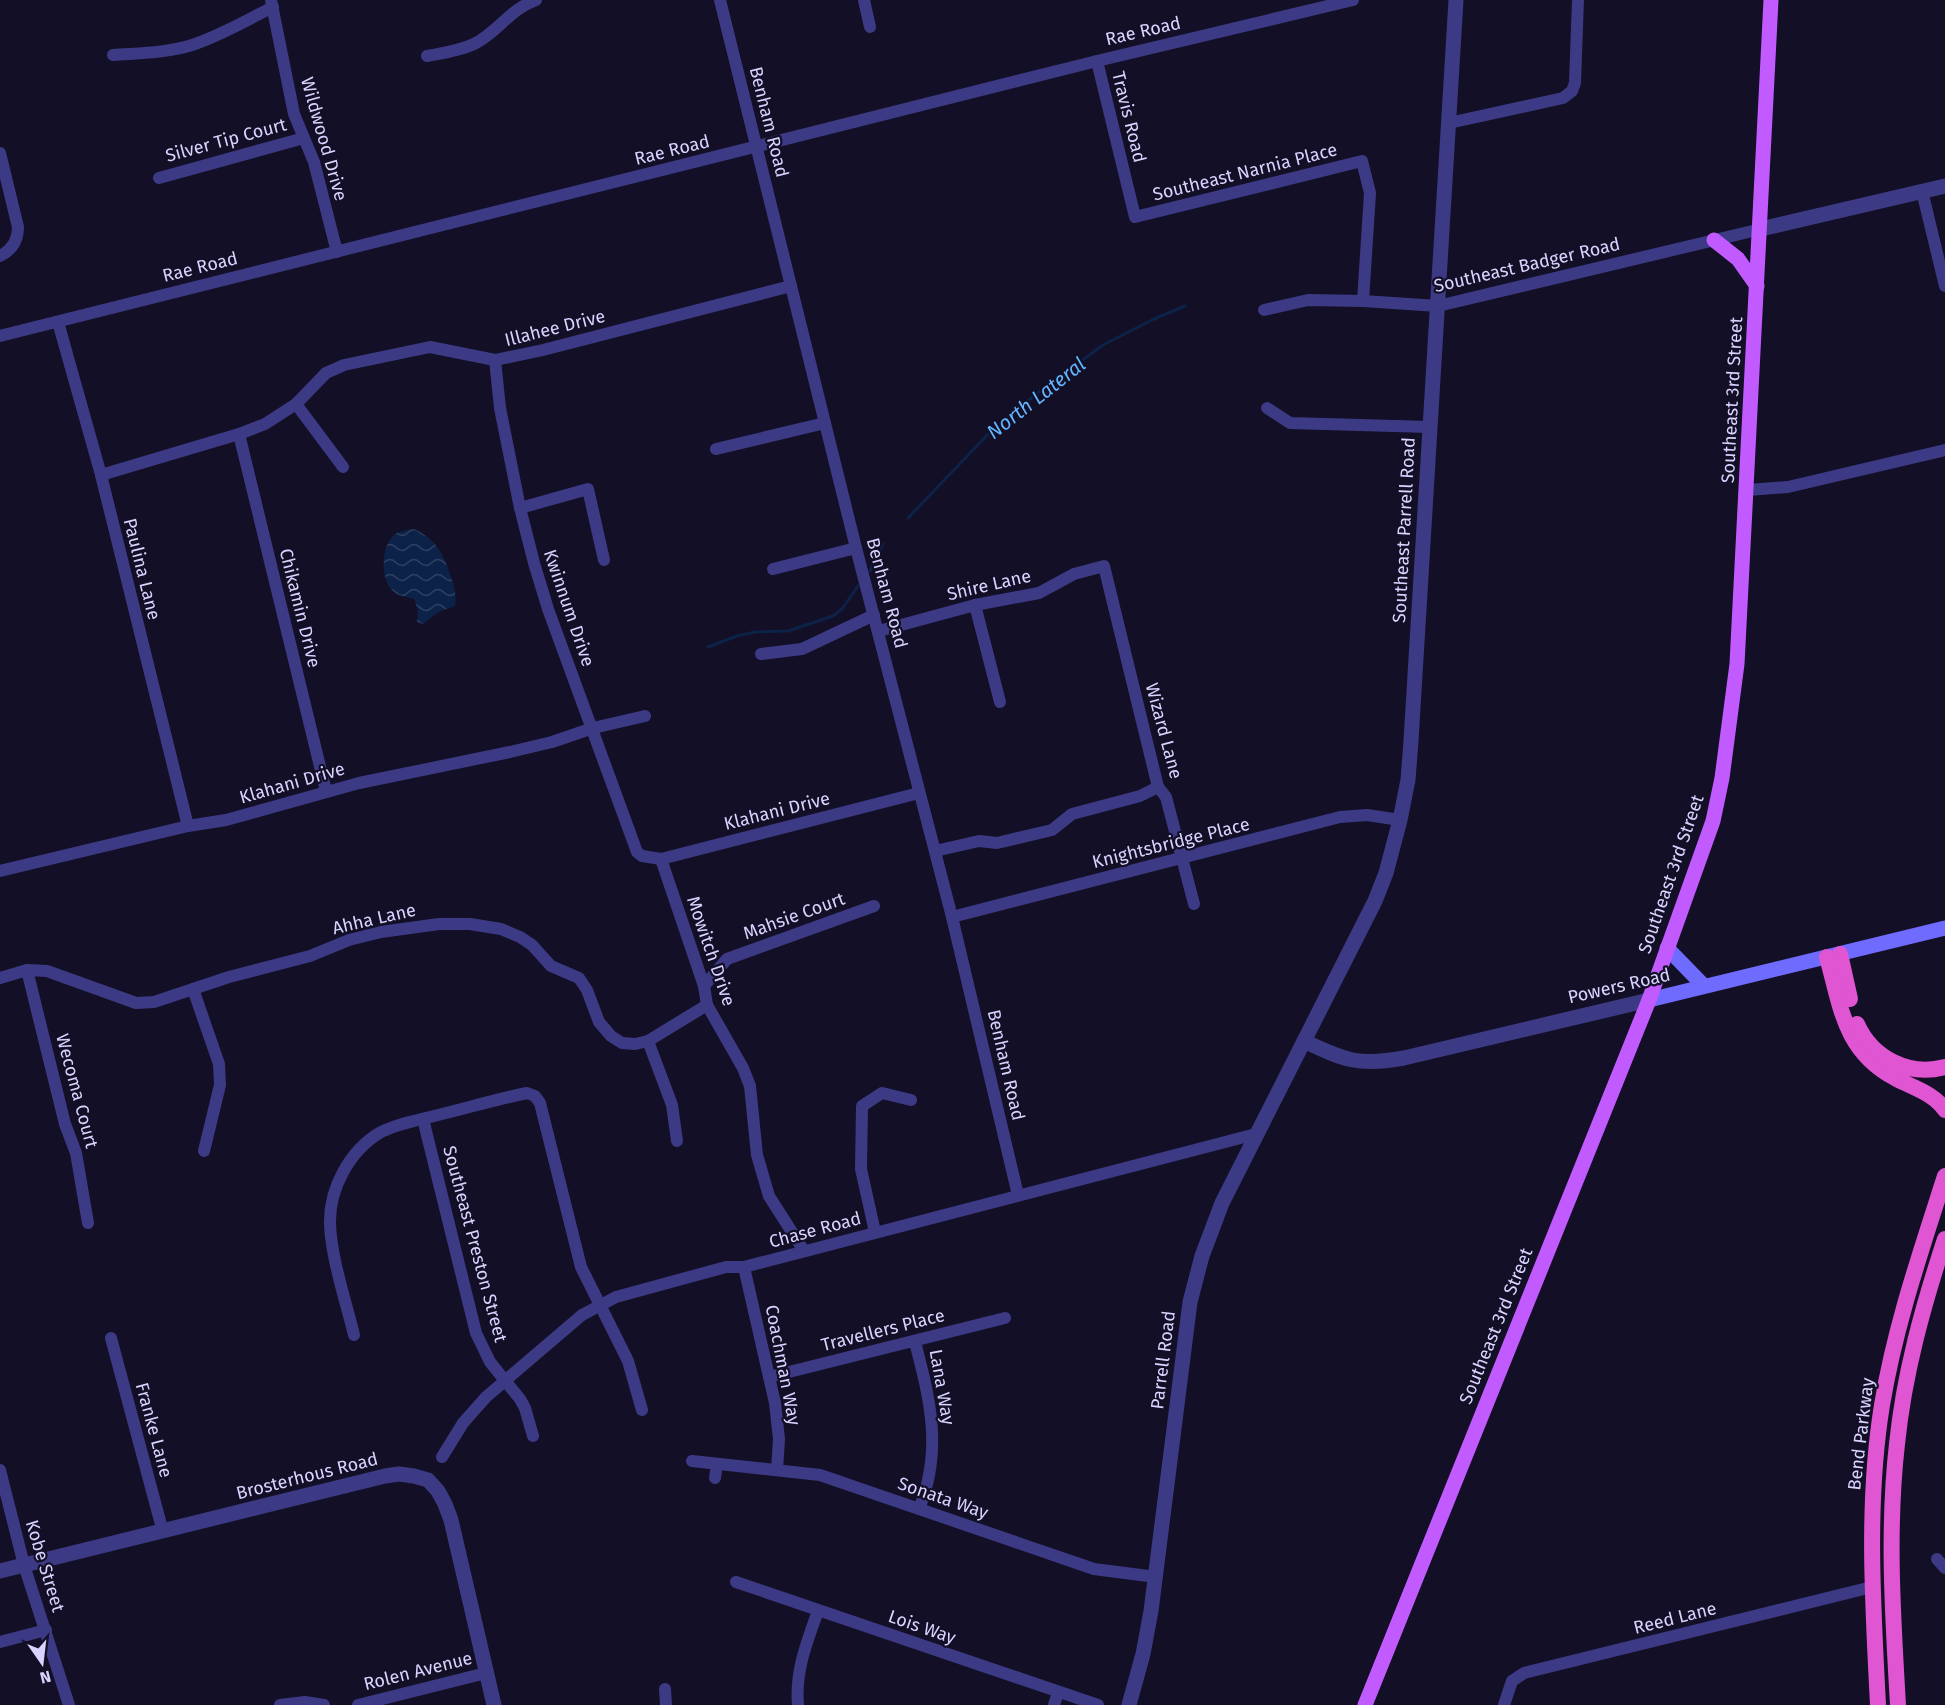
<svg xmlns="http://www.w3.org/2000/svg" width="1945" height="1705" font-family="'Fira Sans',sans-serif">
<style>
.water{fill:url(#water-waves)}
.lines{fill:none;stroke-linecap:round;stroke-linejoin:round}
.stream{stroke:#0c2248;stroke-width:3}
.minor{stroke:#3d3a85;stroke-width:12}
.tertiary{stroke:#3d3a85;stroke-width:15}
.secondary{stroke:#6f6bff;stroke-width:15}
.primary{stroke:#c25bff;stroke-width:15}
.trunk{stroke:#e055d1;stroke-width:16}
.labels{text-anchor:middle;stroke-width:4.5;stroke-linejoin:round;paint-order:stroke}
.street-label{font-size:18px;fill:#d9d4ff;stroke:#130f26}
.water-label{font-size:20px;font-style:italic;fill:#62b6ff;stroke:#130f26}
</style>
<defs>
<pattern id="water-waves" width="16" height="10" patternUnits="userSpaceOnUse" patternTransform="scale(1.5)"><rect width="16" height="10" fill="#0c2248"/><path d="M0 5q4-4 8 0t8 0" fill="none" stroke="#2f4163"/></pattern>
</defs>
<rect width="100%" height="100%" fill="#130f26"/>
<path class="water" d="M414,529c22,10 30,25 37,48 3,9 6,19 4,29l-15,5 -17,13 -6,-2 1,-12 -4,-11c-7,-2 -17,-3 -22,-9 -11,-11 -11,-41 0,-53 5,-6 14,-7 22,-8z"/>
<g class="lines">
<g class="stream">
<path d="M908,518l86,-90 45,-36 64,-47 51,-26 31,-13"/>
<path d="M870,571l13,-27"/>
<path d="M708,647l29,-11 18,-4 33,-1 45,-15 9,-7 16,-23"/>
</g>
<g class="minor">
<path d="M271,0l23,114 20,48 23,90"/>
<path d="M720,0l136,548 96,369 66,278"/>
<path d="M864,0l6,27"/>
<path d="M113,55c26,-2 54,-2 79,-10 28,-9 55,-25 81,-38"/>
<path d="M427,56c16,-3 32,-5 47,-12 23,-11 36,-35 62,-44"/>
<path d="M1097,61l38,156 227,-56 8,32 -7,108"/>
<path d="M1449,123l114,-25 9,-7 3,-8 3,-83"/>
<path d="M0,153l18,74c0,14 -6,23 -18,29"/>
<path d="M159,178l145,-40"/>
<path d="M1922,191l23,95"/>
<path d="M1264,310l44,-10 55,1 75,5 323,-77"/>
<path d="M58,322l43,153 87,351"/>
<path d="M0,336l1097,-275 256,-61"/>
<path d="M495,360l5,48 20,100 14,55 14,46 89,243 5,4 19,3 258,-66"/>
<path d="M296,404l47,63"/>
<path d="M1267,408l23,15 139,4"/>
<path d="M239,434l87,357"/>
<path d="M716,449l109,-26"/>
<path d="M101,475l138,-41 26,-10 31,-20 30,-31 18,-8 86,-18 65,13 48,-10 248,-64"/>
<path d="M1748,490l40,-3 157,-37"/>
<path d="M520,508l68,-19 16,71"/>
<path d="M773,569l83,-21"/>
<path d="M975,605l25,97"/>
<path d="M879,631l96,-26 64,-12 35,-19 30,-8 54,221 8,10 28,107"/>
<path d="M761,654l41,-5 72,-34"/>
<path d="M935,851l44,-10 18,2 55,-13 20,-16 68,-18 18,-9"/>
<path d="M661,859l43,127 3,19 36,63 7,18 7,69 12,41 35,55"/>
<path d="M0,871l188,-45 38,-6 133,-37 151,-31 42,-10 41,-14 52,-12"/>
<path d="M952,917l388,-100 27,-2 33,5"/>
<path d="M27,970l38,154 11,29 12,70"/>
<path d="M0,978l27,-8 20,1 89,32 18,-1 75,-25 81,-21 39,-16 32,-8 58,-8h31l31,5 19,8 12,8 19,21 28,12 8,12 12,32 12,14 11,7 13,1 13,-3 59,-36"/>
<path d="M704,986l23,-27 147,-53"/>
<path d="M193,989l26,75 1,21 -16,66"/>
<path d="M648,1041l24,64 5,36"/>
<path d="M423,1119l53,214 14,29 30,37 5,9 8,28"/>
<path d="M875,1232l-14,-63 1,-63 20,-13 29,7"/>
<path d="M744,1267l31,136 4,36 -2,31"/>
<path d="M354,1335c-8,-33 -23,-78 -24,-111 -1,-36 20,-74 51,-92 17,-9 39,-12 57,-17 29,-7 59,-16 89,-22l8,3 5,7 41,164 47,94 14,49"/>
<path d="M111,1338l52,194"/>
<path d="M915,1342c15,58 28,108 4,167"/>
<path d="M769,1377l236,-59"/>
<path d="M442,1457l21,-34 23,-26 96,-82 34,-18 110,-30h18l512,-133"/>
<path d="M692,1461l128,14 274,94 62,8"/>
<path d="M0,1470l24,95 45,140"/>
<path d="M715,1478l2,-14"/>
<path d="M1937,1559l8,9"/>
<path d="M736,1582l362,123"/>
<path d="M0,1642l46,-12"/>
<path d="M665,1689l1,16"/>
<path d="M280,1705l25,-3 19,3"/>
<path d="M358,1705l128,-32"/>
<path d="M798,1705c-3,-34 9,-63 20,-94"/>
<path d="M1054,1705l4,-12"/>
<path d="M1504,1705l8,-24 12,-8 348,-86"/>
</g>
<g class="tertiary">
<path d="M1761,229l184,-43"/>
<path d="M1304,1041c42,20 55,25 100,17l245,-58"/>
<path d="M0,1571l385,-95 14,-2 15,2 14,4 10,11 7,13 6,16 43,185"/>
<path d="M1129,1705l14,-51 8,-43 39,-309 12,-46 20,-53 153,-302 11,-28 14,-53 8,-40 3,-39 45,-741"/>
</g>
<g class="secondary">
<path d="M1667,948l37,38"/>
<path d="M1649,1000l296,-72"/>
</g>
<g class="primary">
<path d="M1714,240l24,19 19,27"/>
<path d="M1365,1705l284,-705 64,-179 9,-43 15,-114 34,-664"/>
</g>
<g class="trunk">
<path d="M1840,954l10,45"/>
<path d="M1827,957c14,50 17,94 68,121 16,9 39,15 50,32"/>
<path d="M1857,1024c15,34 52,53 88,43"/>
<path d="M1878,1705c-5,-100 -12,-201 4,-300 13,-79 39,-154 63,-229"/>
<path d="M1898,1705c-5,-87 -11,-174 -1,-261 7,-70 26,-138 48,-205"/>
</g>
</g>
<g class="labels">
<g class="street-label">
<text transform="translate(1143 31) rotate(-13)" y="6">Rae Road</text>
<text transform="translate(1129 117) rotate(76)" y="6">Travis Road</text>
<text transform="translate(769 122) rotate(76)" y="6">Benham Road</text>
<text transform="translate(324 139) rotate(74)" y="6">Wildwood Drive</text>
<text transform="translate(226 140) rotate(-15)" y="6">Silver Tip Court</text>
<text transform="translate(672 150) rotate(-14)" y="6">Rae Road</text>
<text transform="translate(1245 172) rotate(-14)" y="6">Southeast Narnia Place</text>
<text transform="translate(1527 265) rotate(-13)" y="6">Southeast Badger Road</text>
<text transform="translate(200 267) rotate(-14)" y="6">Rae Road</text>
<text transform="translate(555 328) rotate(-14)" y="6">Illahee Drive</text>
<text transform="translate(1732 400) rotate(-87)" y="6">Southeast 3rd Street</text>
<text transform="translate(1404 530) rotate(-87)" y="6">Southeast Parrell Road</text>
<text transform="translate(142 569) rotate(76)" y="6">Paulina Lane</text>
<text transform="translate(989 585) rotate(-13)" y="6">Shire Lane</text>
<text transform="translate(887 593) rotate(75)" y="6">Benham Road</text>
<text transform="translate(300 608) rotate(76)" y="6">Chikamin Drive</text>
<text transform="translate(569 608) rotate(71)" y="6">Kwinnum Drive</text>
<text transform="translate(1164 731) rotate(75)" y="6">Wizard Lane</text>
<text transform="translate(292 783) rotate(-16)" y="6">Klahani Drive</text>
<text transform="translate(777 811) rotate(-14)" y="6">Klahani Drive</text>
<text transform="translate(1171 843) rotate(-14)" y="6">Knightsbridge Place</text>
<text transform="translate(1671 874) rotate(-71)" y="6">Southeast 3rd Street</text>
<text transform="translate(794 916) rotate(-20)" y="6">Mahsie Court</text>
<text transform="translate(374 919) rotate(-13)" y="6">Ahha Lane</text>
<text transform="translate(711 951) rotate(71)" y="6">Mowitch Drive</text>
<text transform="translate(1619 986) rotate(-13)" y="6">Powers Road</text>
<text transform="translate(1006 1065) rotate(77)" y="6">Benham Road</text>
<text transform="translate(77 1091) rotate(75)" y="6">Wecoma Court</text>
<text transform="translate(815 1230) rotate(-15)" y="6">Chase Road</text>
<text transform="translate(475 1244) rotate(75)" y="6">Southeast Preston Street</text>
<text transform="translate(1496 1326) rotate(-68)" y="6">Southeast 3rd Street</text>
<text transform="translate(883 1330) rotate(-14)" y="6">Travellers Place</text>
<text transform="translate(1163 1360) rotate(-83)" y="6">Parrell Road</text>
<text transform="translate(783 1365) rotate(79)" y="6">Coachman Way</text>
<text transform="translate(942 1387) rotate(80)" y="6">Lana Way</text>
<text transform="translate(154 1430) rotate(75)" y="6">Franke Lane</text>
<text transform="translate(1861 1434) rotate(-83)" y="6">Bend Parkway</text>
<text transform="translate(307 1476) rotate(-14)" y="6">Brosterhous Road</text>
<text transform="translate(943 1498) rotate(19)" y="6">Sonata Way</text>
<text transform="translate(45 1566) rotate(73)" y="6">Kobe Street</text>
<text transform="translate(1675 1618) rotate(-14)" y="6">Reed Lane</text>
<text transform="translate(922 1627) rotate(19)" y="6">Lois Way</text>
<text transform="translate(418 1671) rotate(-14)" y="6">Rolen Avenue</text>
</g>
<g class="water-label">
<text transform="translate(1036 398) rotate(-38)" y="7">North Lateral</text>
</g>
</g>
<g transform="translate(42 1663) rotate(166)" stroke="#130f26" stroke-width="4.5" paint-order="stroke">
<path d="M0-4.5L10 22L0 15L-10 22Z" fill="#d9d4ff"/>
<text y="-9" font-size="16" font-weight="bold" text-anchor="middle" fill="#d9d4ff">N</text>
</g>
</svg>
